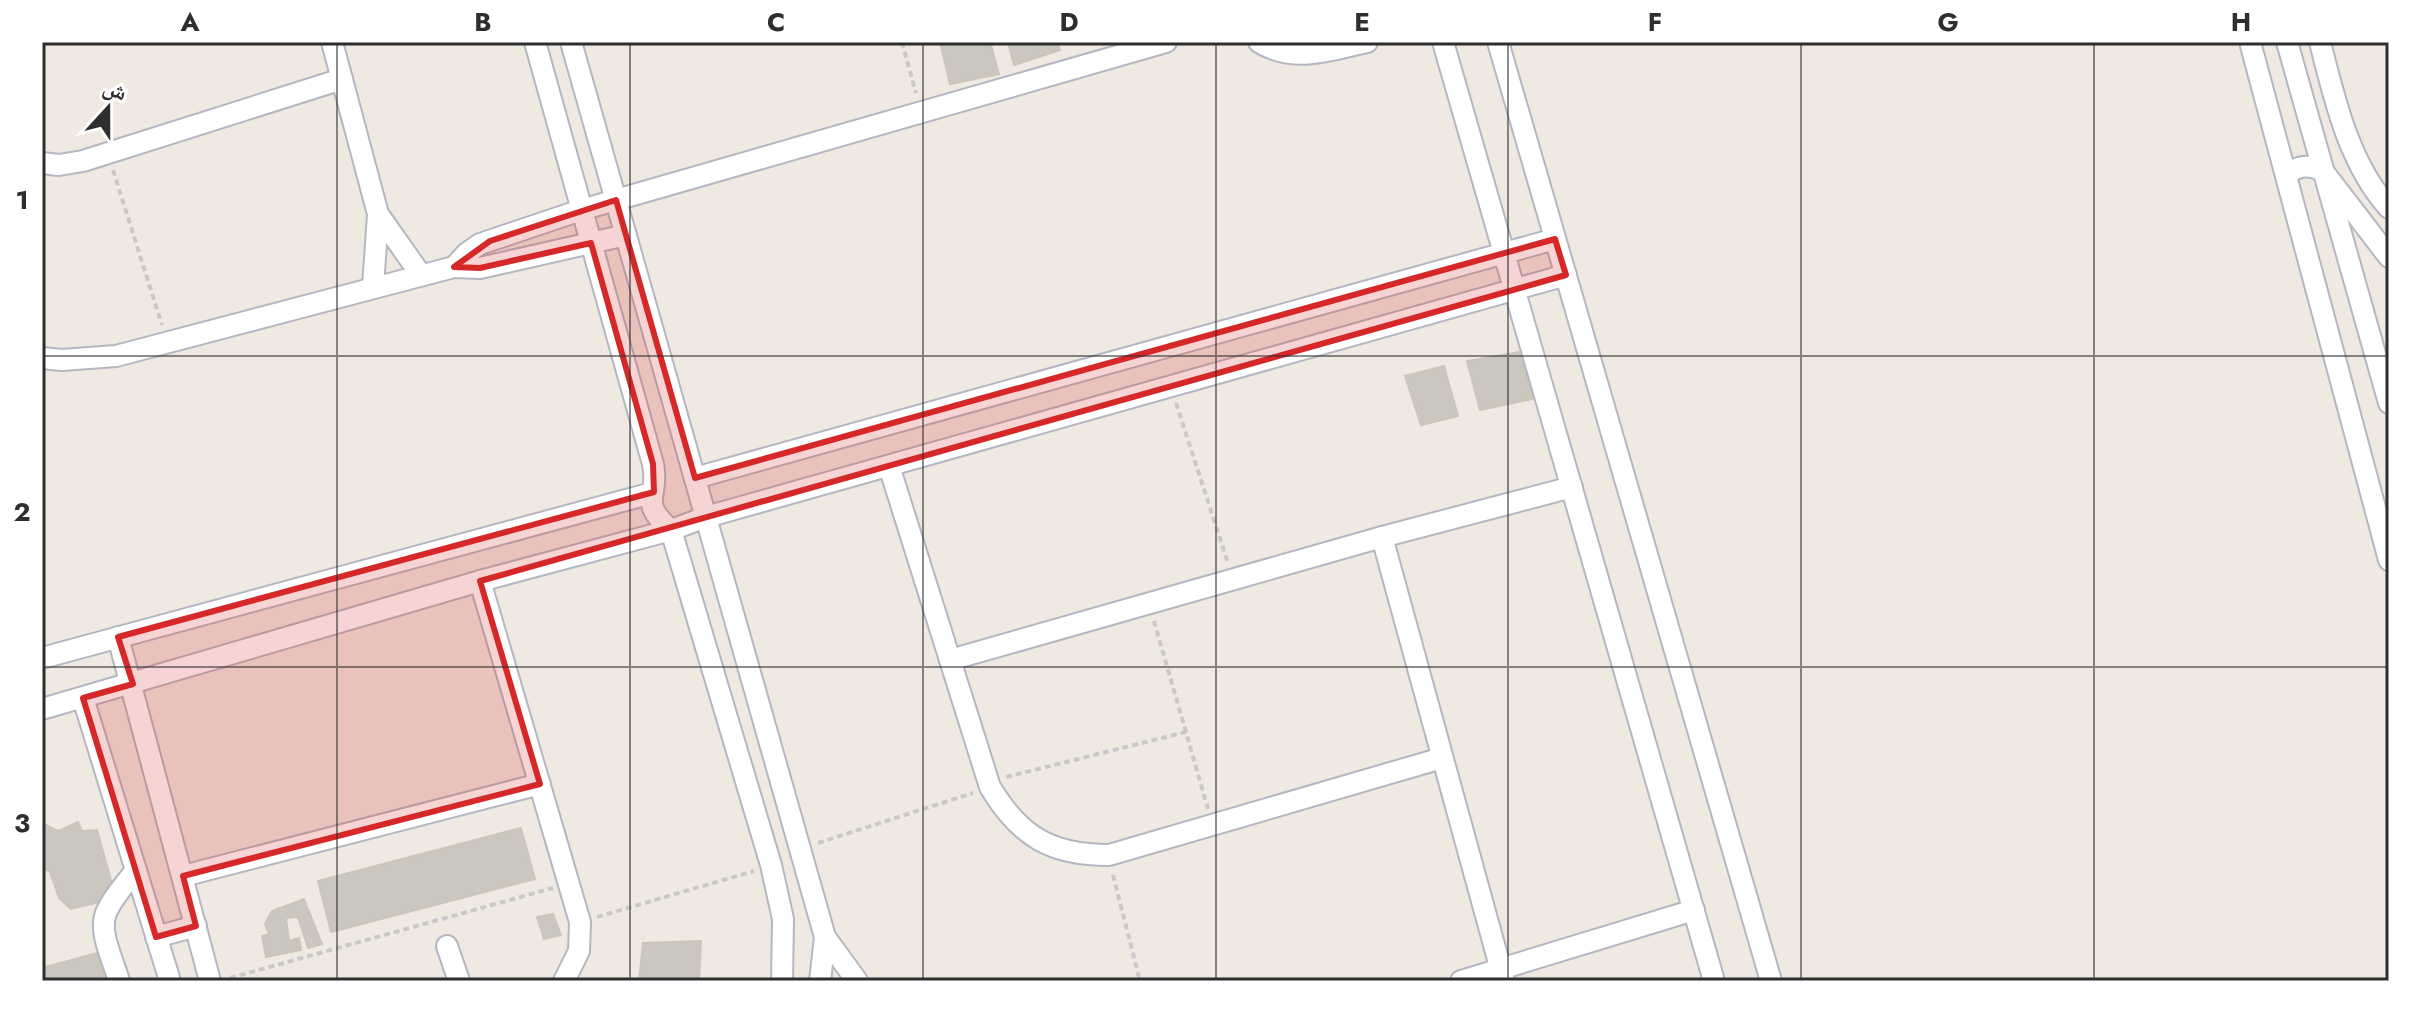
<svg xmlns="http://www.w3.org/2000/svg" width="2431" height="1023" font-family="Jost,'Noto Naskh Arabic',sans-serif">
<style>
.building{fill:#cbc7bf;stroke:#cbc5ba;stroke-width:2}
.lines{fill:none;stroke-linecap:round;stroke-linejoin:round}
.minor-casing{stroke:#b4b7c1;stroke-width:24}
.path{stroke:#c9c9c9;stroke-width:4;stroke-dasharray:6 4;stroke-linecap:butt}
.minor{stroke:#fff;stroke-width:20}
.marked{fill:#d62828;fill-opacity:0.2;stroke:#d62828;stroke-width:6;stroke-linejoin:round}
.grid{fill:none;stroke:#2e2e2e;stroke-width:2;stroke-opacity:0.55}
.neatline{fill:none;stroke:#2e2e2e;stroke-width:3}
.grid-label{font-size:26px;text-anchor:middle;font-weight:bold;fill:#2e2e2e}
</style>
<rect width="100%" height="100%" fill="#efe9e1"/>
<g class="building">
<path d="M940,42h50l9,32 -49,10z"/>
<path d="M1008,42h50l2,8 -46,15z"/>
<path d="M1519,352l18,46 -57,12 -13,-49z"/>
<path d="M1444,366l14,50 -37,9 -16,-49z"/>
<path d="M78,822l4,9 15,-1 19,68 -45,11 -12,-11 -9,-26 -8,-5v-44l16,8z"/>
<path d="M521,828l14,51 -204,53 -13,-51z"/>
<path d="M304,899l18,45 -14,4 -10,-31 -12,1 3,23 10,-3 2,12 -35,7 -4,-21 7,-2 -4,-10 7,-13z"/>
<path d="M553,914l8,21 -17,4 -7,-22z"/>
<path d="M701,941l-2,40h-60l4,-38z"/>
<path d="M97,953l9,28h-64v-13z"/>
</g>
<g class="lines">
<defs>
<g id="minor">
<path d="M332,42l46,172 -5,73"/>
<path d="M535,42l118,422c7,35 -16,36 18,66l100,335 12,54 -1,62"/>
<path d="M571,42l254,895 32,44"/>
<path d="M1259,42c35,22 71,8 108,0"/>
<path d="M1443,42l271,939"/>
<path d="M1498,42l273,939"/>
<path d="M2250,42l139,518"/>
<path d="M2287,42l102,361"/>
<path d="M2320,42c14,56 29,122 69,166"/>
<path d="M42,163l17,2 24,-4 259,-82"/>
<path d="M2286,175c12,-10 23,-11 37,-4l66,86"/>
<path d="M378,214l43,61"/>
<path d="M454,267l13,-14 13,-9 101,-34 585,-168"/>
<path d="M42,358l20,2 54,-4 338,-89 26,1 146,-33"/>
<path d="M889,466l101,321c30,50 61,68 119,68l333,-97"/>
<path d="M695,478l860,-239"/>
<path d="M1382,537l122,444"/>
<path d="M480,581l100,341 -1,29 -15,30"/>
<path d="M118,637l92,344"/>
<path d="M42,658l610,-165"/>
<path d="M950,660l432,-123 190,-50"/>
<path d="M83,698l87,283"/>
<path d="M42,709l438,-128 191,-51 35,-13 860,-242"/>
<path d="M183,876l357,-92"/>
<path d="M156,937l40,-11"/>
<path d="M447,946l12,35"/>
<path d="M119,981c-5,-19 -21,-49 -13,-68 6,-15 20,-30 30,-43"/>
<path d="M820,981l5,-44"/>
<path d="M1461,981l233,-71"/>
</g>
</defs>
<use href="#minor" class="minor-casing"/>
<g class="path">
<path d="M902,42l14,51"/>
<path d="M113,170l49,155"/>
<path d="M1176,403l52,160"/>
<path d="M1154,621l54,188"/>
<path d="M1006,777l180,-45"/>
<path d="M818,843l155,-50"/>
<path d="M1113,875l27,106"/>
<path d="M597,917l157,-46"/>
<path d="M230,978l323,-90"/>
</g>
<use href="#minor" class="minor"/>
</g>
<path class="marked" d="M616,200l79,278 860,-239 11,36 -1086,306 60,203 -357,92 13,50 -40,11 -73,-239 50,-14 -15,-47 536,-145 -1,-28 -62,-221 -111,25 -26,-1 36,-26z"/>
<path class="grid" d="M337,42v939M630,42v939M923,42v939M1216,42v939M1508,42v939M1801,42v939M2094,42v939M42,356h2347M42,667h2347"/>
<rect width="2431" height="1023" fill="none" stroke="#ffffff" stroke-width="88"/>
<g transform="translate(108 108) rotate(21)" stroke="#ffffff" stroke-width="6" paint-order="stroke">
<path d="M0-6L14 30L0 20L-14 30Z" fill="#2e2e2e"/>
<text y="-12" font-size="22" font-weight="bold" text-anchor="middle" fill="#2e2e2e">ش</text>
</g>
<rect x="44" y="44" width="2343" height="935" class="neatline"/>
<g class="grid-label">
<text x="190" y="31">A</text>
<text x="483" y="31">B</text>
<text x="776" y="31">C</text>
<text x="1069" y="31">D</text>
<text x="1362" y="31">E</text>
<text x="1655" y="31">F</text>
<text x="1948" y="31">G</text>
<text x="2241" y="31">H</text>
<text x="22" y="209">1</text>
<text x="22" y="521">2</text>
<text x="22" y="832">3</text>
</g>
</svg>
